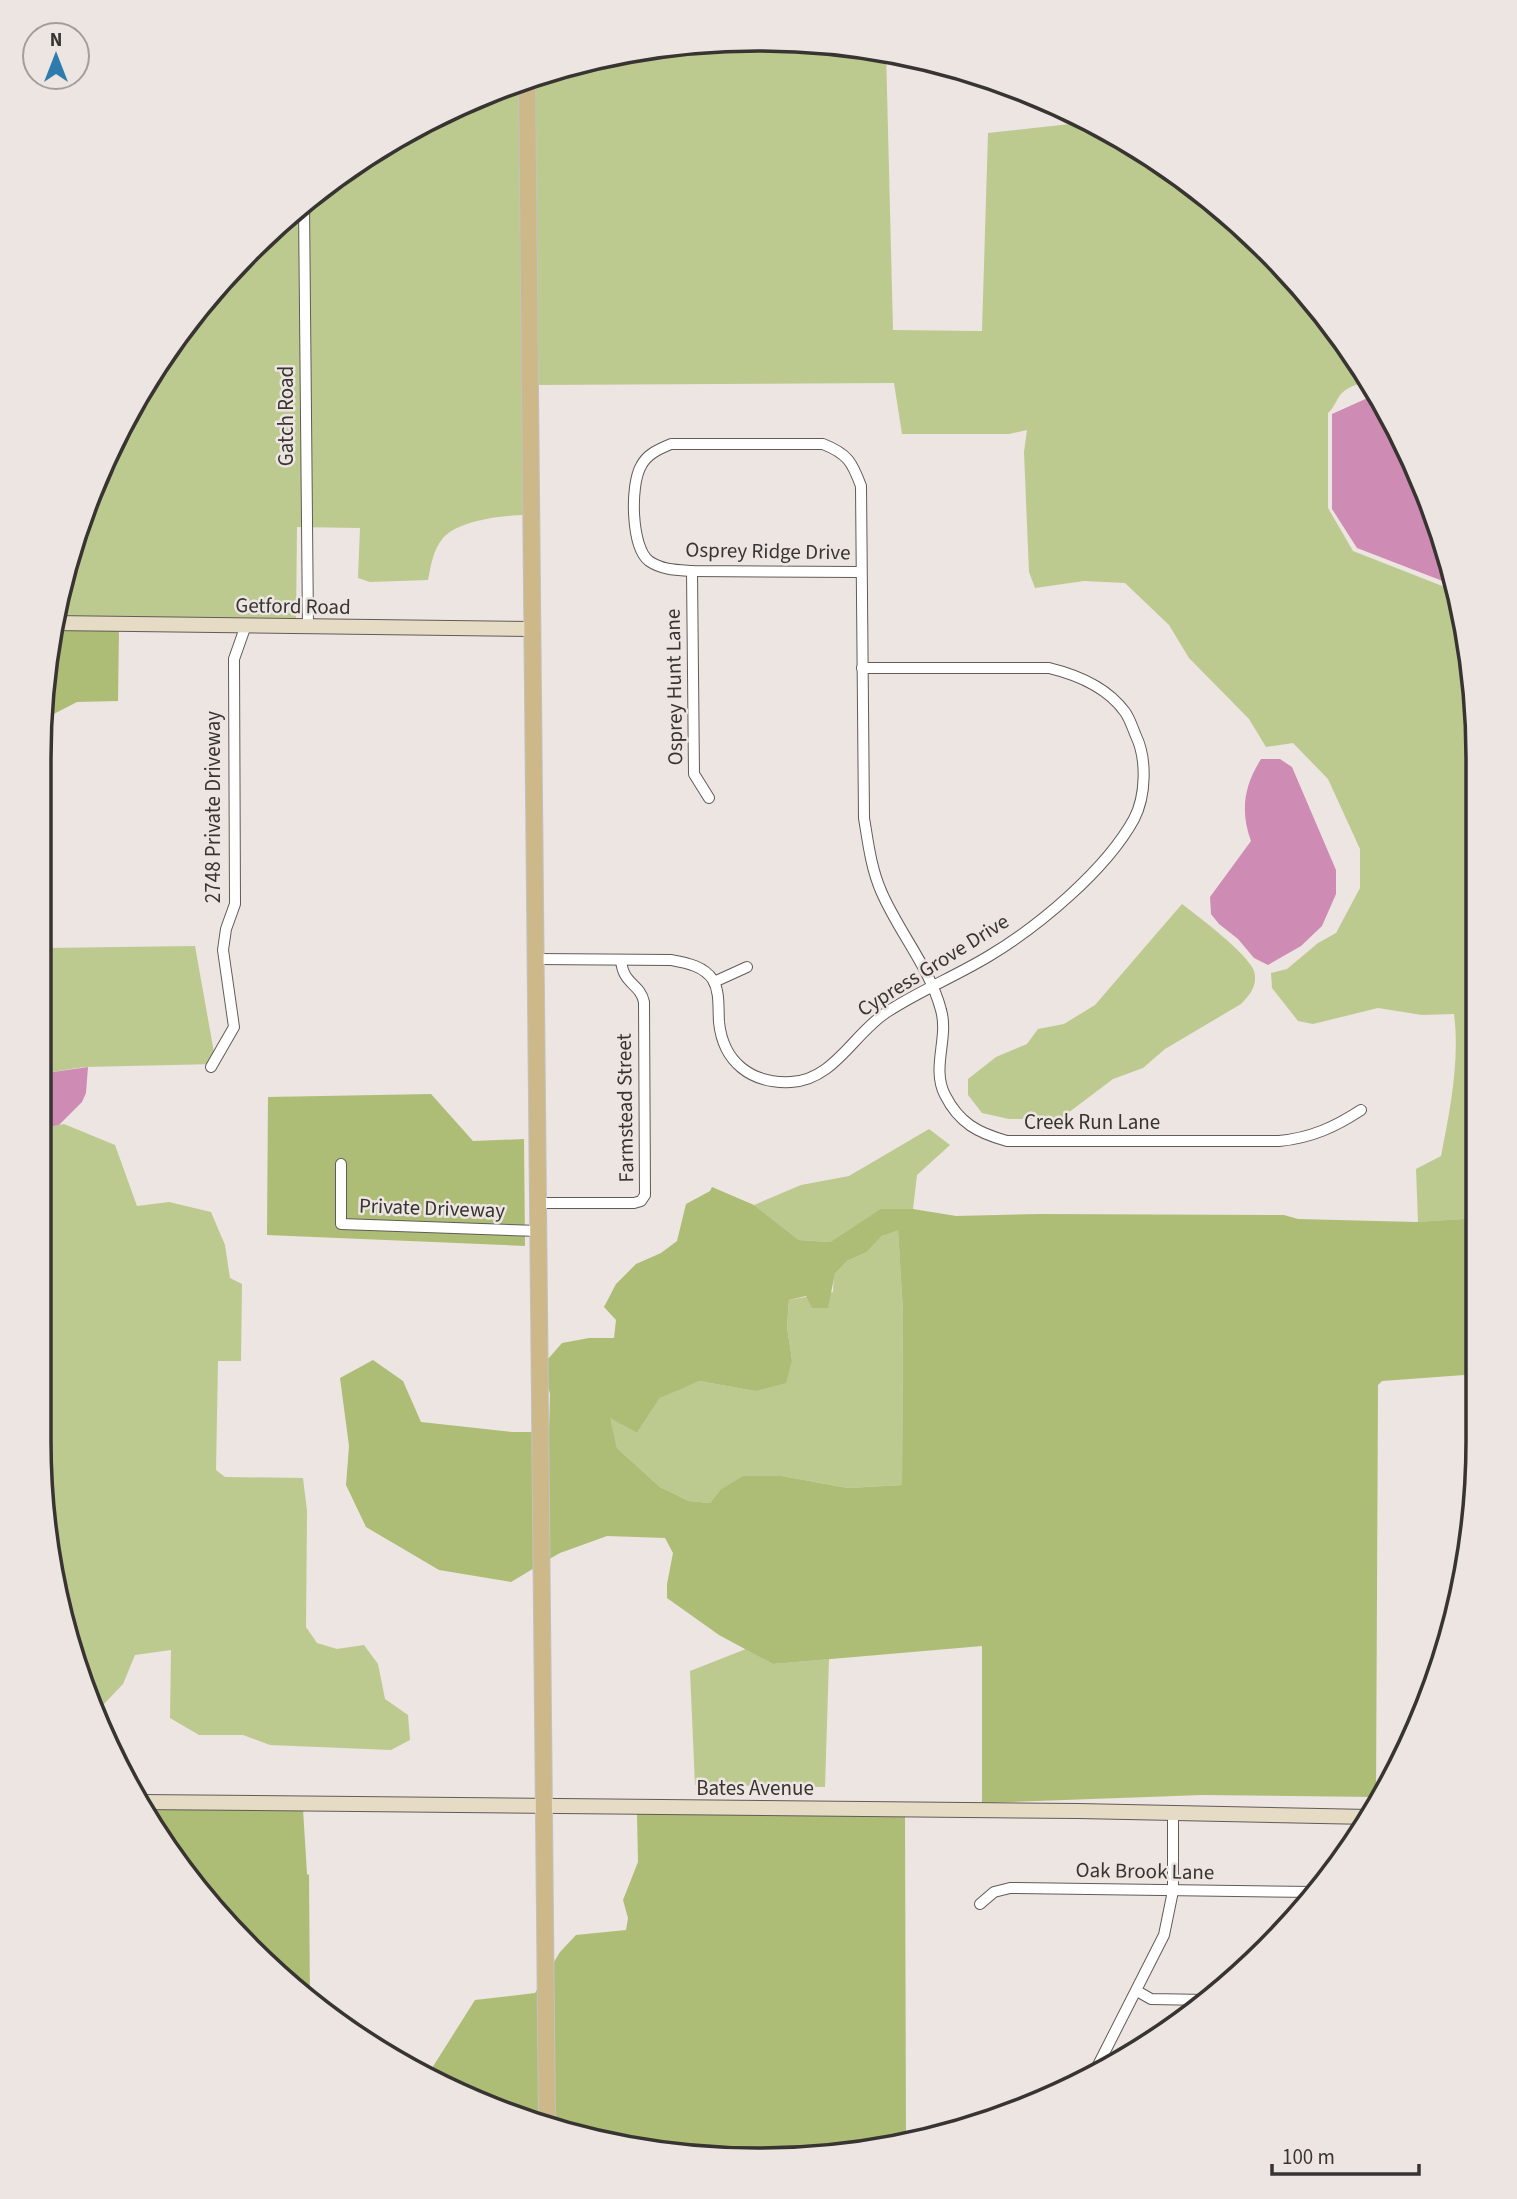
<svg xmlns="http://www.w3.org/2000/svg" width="1517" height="2199" font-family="'Source Sans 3',sans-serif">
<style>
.green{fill:#bcca8f}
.forest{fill:#adbd76;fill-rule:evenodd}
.water{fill:#ce8cb4}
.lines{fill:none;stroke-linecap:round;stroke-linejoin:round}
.street-casing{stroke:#625b58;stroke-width:12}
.secondary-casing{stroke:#625b58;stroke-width:16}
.primary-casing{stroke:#c3c2c2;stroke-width:18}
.street{stroke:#fff;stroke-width:10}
.secondary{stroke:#e6dbc4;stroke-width:14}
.primary{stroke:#ccb888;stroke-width:16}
.labels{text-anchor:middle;stroke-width:5;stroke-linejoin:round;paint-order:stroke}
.street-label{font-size:21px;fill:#373432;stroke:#ede5e1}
.rim{fill:none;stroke:#373432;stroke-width:3.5}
</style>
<rect width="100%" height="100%" fill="#ede5e1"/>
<g class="green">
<path d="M730,41l60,1 96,9 7,279 89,1 6,-198 100,-11 71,38 109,90 89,108 14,25c-9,-1 -22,3 -29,10 -6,6 -7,14 -14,20v95l25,43 102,40 10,27 13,140v460l-60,4 -2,-53 25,-13c9,-45 19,-96 13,-142l-32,1 -44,-7 -65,16 -15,-3 -26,-33 -1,-15 16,-4 31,-26 18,-10 24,-45v-39l-32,-70 -35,-36 -27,4 -17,-28 -60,-61 -20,-33 -44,-42 -41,-2 -49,7 -6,-16 -5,-120 3,-22 -18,4h-107l-8,-51 -358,2 -5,-306 87,-27z"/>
<path d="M521,82l6,433c-23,0 -68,5 -84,23 -10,12 -12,27 -15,42l-58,2 -12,-4 2,-50 -63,-1 -1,94 -243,-4 24,-90 58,-128 115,-150 109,-89 124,-67z"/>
<path d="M1182,904c16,12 66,50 72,67 4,14 -4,24 -13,33l-76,45 -22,19 -30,11 -53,40h-51l-27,-6 -14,-18v-16l28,-22 31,-13 11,-15 26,-5 31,-19z"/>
<path d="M39,932l7,16 149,-2 21,118 -132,3 -45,7z"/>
<path d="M64,1124l51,21 22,61 32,-4 42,10 14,33 5,33 12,6 -1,77h-23l-2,109 9,7 78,1 4,33 -1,116 11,16 20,6 27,-4 14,19 7,35 23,16 2,25 -19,10 -121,-5 -27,-10h-44l-29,-17 1,-68 -36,5 -12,29 -19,20 -9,15 -2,-3 -30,-89 -24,-186v-312z"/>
<path d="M929,1129l21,16 -33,30 -4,34h-33l-50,33 -31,-2 -45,-35 47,-20 48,-9z"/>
<path d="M898,1229l5,83 -1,173 -54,3 -66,-12 -62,14 -10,13 -21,-2 -29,-14 -43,-39 -8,-31 28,16 23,-35 20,-11 19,-6 56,10 37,-31 -5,-33 2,-27 44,-8 1,-19 13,-12 20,-9 15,-16z"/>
<path d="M746,1649l27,15 56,-5 -4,128 -130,-2 -5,-114z"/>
</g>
<g class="forest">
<path d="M51,629h68l-1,72 -41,1 -35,18z"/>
<path d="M431,1094l42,47 51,-2 1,107 -258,-11 1,-138z"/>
<path d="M712,1187l42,18 45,35 31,2 50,-33h33l43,7 83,-2 245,1 14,4 118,3 62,-4v156l-96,7 -4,4 -2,412 -174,-2 -220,8v-157l-209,18 -54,-29 -52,-37v-14l6,-31 -8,-15 -58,-2 -47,17 -14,8v-129l3,-1 1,-37 -4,-16 2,-19 14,-16 27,-5h25l2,-18 -12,-13 12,-23 20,-20 25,-11 16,-12 9,-37 24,-13zM898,1230l5,82 -1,173 -54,3 -66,-12h-39l-23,14 -10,13 -21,-2 -29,-14 -43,-39 -7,-30 27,15 23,-35 39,-17 56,10 31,-8 6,-23 -5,-33 2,-27 17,-4 6,12h16l7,-35 12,-12 20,-9 15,-16z"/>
<path d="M373,1360l30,21 18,41 91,10h24v135l-25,15 -72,-12 -73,-43 -20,-42 3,-39 -9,-68z"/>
<path d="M142,1808l161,1 4,65 2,1 1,127 -26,-20 -124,-142z"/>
<path d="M637,1814l268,2 1,328 -101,15 -140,-5 -113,-30 -1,-157 9,-15 16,-17 50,-5 2,-12 -5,-18 15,-38z"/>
<path d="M541,1983l1,138 -59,-15 -56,-30 48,-76 60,-7z"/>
</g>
<g class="water">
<path d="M1372,396h7l25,44 49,145 -96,-37 -25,-39v-95z"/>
<path d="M1261,759h19l12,8 44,103v24l-14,32 -21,20 -33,19 -14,-7 -16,-19 -19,-15 -8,-10 -1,-17 41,-56c-11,-30 -7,-55 10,-82z"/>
<path d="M88,1067l-2,26 -4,9 -23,23 -20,4v-55z"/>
</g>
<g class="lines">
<defs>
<g id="street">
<path d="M304,205l4,422"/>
<path d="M692,571l2,203 15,24"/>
<path d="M861,572l-169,-1c-15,-1 -30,-1 -43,-10 -18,-14 -19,-76 -8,-95 6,-12 18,-17 30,-22h152c25,10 29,18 38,42l3,332c4,24 7,50 17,73 17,40 49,77 60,119 8,28 -10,58 4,85 14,28 33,38 62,46h272c32,-3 56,-14 82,-31"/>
<path d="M537,959l134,1c16,3 33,6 42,20 7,12 5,28 6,42 4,40 32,62 72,60 43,-2 63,-49 96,-70 32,-21 69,-36 102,-56 50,-30 117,-86 145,-137 12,-23 13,-60 2,-83 -3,-7 -6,-17 -11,-24 -18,-25 -47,-37 -76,-44h-187"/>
<path d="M714,982l33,-15"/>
<path d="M211,1067l23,-40 -11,-77 3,-21 9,-25 -1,-245 12,-34"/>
<path d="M341,1164v60l198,7"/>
<path d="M539,1203h95l7,-2 4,-6 -1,-193c-4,-19 -21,-17 -23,-42"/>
<path d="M980,1904l14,-12 16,-4 305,4"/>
<path d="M1137,1991l14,8 55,1"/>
<path d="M1092,2077l72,-142 9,-44v-78"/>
</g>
<g id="secondary">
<path d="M52,623l481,6"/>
<path d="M139,1802l939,9 292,6"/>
</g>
<path id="primary" d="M527,80l20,2043"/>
</defs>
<use href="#street" class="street-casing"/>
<use href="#secondary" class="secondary-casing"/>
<use href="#primary" class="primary-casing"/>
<use href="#street" class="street"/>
<use href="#secondary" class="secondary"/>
<use href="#primary" class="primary"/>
</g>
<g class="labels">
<g class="street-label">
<text transform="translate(286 416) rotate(-90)" y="7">Gatch Road</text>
<text transform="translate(768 551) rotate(1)" y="7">Osprey Ridge Drive</text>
<text transform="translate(293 606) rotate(1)" y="7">Getford Road</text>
<text transform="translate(674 687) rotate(-91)" y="7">Osprey Hunt Lane</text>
<text transform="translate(213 807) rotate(-90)" y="7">2748 Private Driveway</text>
<text transform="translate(933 965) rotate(-32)" y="7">Cypress Grove Drive</text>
<text transform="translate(625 1108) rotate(-91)" y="7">Farmstead Street</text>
<text x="1092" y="1129">Creek Run Lane</text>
<text transform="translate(432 1208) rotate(2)" y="7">Private Driveway</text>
<text x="755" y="1795">Bates Avenue</text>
<text transform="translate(1145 1871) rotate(1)" y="7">Oak Brook Lane</text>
</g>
</g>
<path d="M0 0H1517V2199H0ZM758 51H759A707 707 0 0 1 1466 758V1441A707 707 0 0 1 759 2148H758A707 707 0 0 1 51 1441V758A707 707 0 0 1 758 51Z" fill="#ede5e1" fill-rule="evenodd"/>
<path class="rim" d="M758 51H759A707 707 0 0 1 1466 758V1441A707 707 0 0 1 759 2148H758A707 707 0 0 1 51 1441V758A707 707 0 0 1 758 51Z"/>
<g transform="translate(56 56)"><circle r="33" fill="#ede5e1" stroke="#a49e9b" stroke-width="2"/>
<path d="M0-5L12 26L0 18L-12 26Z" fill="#2e7cae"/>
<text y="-10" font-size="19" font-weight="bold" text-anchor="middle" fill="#373432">N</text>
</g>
<path d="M1272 2164v10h147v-10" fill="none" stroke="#373432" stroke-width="3.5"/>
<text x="1282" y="2164" font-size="21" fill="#373432" stroke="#ede5e1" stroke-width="5" paint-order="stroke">100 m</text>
</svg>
